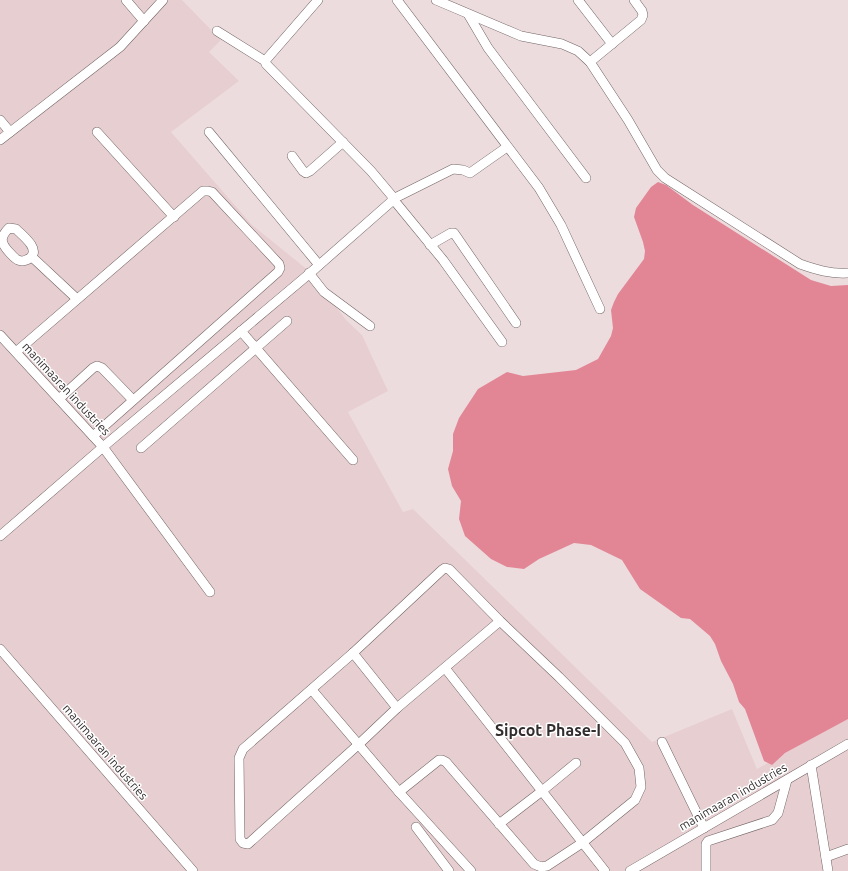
<svg xmlns="http://www.w3.org/2000/svg" width="848" height="871" font-family="Ubuntu,sans-serif">
<style>
.built{fill:#e7ced1}
.water{fill:#e28695}
.lines{fill:none;stroke-linecap:round;stroke-linejoin:round}
.minor-casing{stroke:#726465;stroke-width:10}
.minor{stroke:#fff;stroke-width:9}
.labels{text-anchor:middle;stroke-width:3;stroke-linejoin:round;paint-order:stroke}
.street-label{font-size:12px;fill:#332d2e;stroke:#fff}
.district-label{font-size:16px;font-weight:bold;fill:#332d2e;stroke:#fff}
</style>
<rect width="100%" height="100%" fill="#eddcde"/>
<path class="built" d="M0,0h182l39,40 -12,12 30,29 -68,51 81,93 57,46 37,49 16,15 26,56 -40,21 55,100 10,-3 239,233 80,-33 25,60 91,-51v153h-848z"/>
<path class="water" d="M658,182l8,3 27,20 118,75 20,6 17,-1v434l-63,34 -13,12 -8,-4 -19,-52 -6,-7 -6,-18 -12,-23 -6,-17 -5,-8 -20,-17 -9,-1 -41,-29 -18,-29 -31,-15 -17,-2 -35,16 -15,10 -17,-2 -16,-8 -26,-23 -6,-17 2,-18 -9,-15 -4,-17 5,-18v-17l6,-16 19,-29 29,-17 16,4 53,-6 22,-11 13,-23 2,-8 -2,-18 3,-8 4,-8 26,-35 1,-8 -2,-9 -9,-25 2,-9 15,-21z"/>
<g class="lines">
<defs>
<g id="minor">
<path d="M126,0l18,21"/>
<path d="M397,0l142,188 22,37 39,84"/>
<path d="M436,0l85,36 41,8 16,7 12,11 38,58 29,50 8,8 135,86c17,6 30,10 48,9"/>
<path d="M578,0l34,44"/>
<path d="M468,14l20,34 98,130"/>
<path d="M217,31l48,30"/>
<path d="M590,62l51,-42 2,-5 -1,-4 -8,-11"/>
<path d="M0,120l10,12"/>
<path d="M97,132l77,85"/>
<path d="M209,132l110,133"/>
<path d="M0,140l120,-93 43,-47"/>
<path d="M292,156l11,15 3,2 4,-2 33,-29"/>
<path d="M9,228l7,1c6,6 25,20 14,29 -3,2 -8,4 -12,2 -3,-1 -6,-5 -9,-8 -9,-10 -9,-15 0,-24z"/>
<path d="M430,245l21,-12h3l62,90"/>
<path d="M32,257l45,42"/>
<path d="M309,273l15,19 46,34"/>
<path d="M241,331l112,129"/>
<path d="M0,335l103,112 -103,89"/>
<path d="M502,342l-59,-82 -50,-61 60,-30 10,1 7,3 37,-26"/>
<path d="M16,352l187,-161h5l4,1 67,72 1,4 -2,4 -185,164"/>
<path d="M59,399l34,-31 4,-2 5,2 31,32"/>
<path d="M141,448l146,-127"/>
<path d="M210,592l-107,-145 206,-173 83,-73v-5l-21,-25 -105,-107 -1,-3 53,-61"/>
<path d="M0,649l193,222"/>
<path d="M353,653l44,55"/>
<path d="M445,668l160,203"/>
<path d="M312,690l87,102 72,79"/>
<path d="M662,742l42,86"/>
<path d="M811,765l17,106"/>
<path d="M399,792l40,-32h3l4,2 88,102 7,3 6,-1 35,-23 53,-43 6,-13 -2,-19 -14,-25 -66,-66 -59,-56 -51,-52 -4,-1 -3,2 -89,83 -110,96 -4,9 1,81 3,4 5,1 111,-100 38,-36 103,-87"/>
<path d="M499,824l43,-33 34,-28"/>
<path d="M416,827l33,44"/>
<path d="M826,857l22,-8"/>
<path d="M630,871l218,-127"/>
<path d="M706,871v-27l2,-3 64,-21 6,-7 9,-33"/>
</g>
</defs>
<use href="#minor" class="minor-casing"/>
<use href="#minor" class="minor"/>
</g>
<g class="labels">
<g class="street-label">
<text transform="translate(66 389) rotate(47)" y="4">manimaaran industries</text>
<text transform="translate(105 752) rotate(49)" y="4">manimaaran industries</text>
<text transform="translate(733 797) rotate(-30)" y="4">manimaaran industries</text>
</g>
<g class="district-label">
<text x="548" y="736">Sipcot Phase-I</text>
</g>
</g>
</svg>
